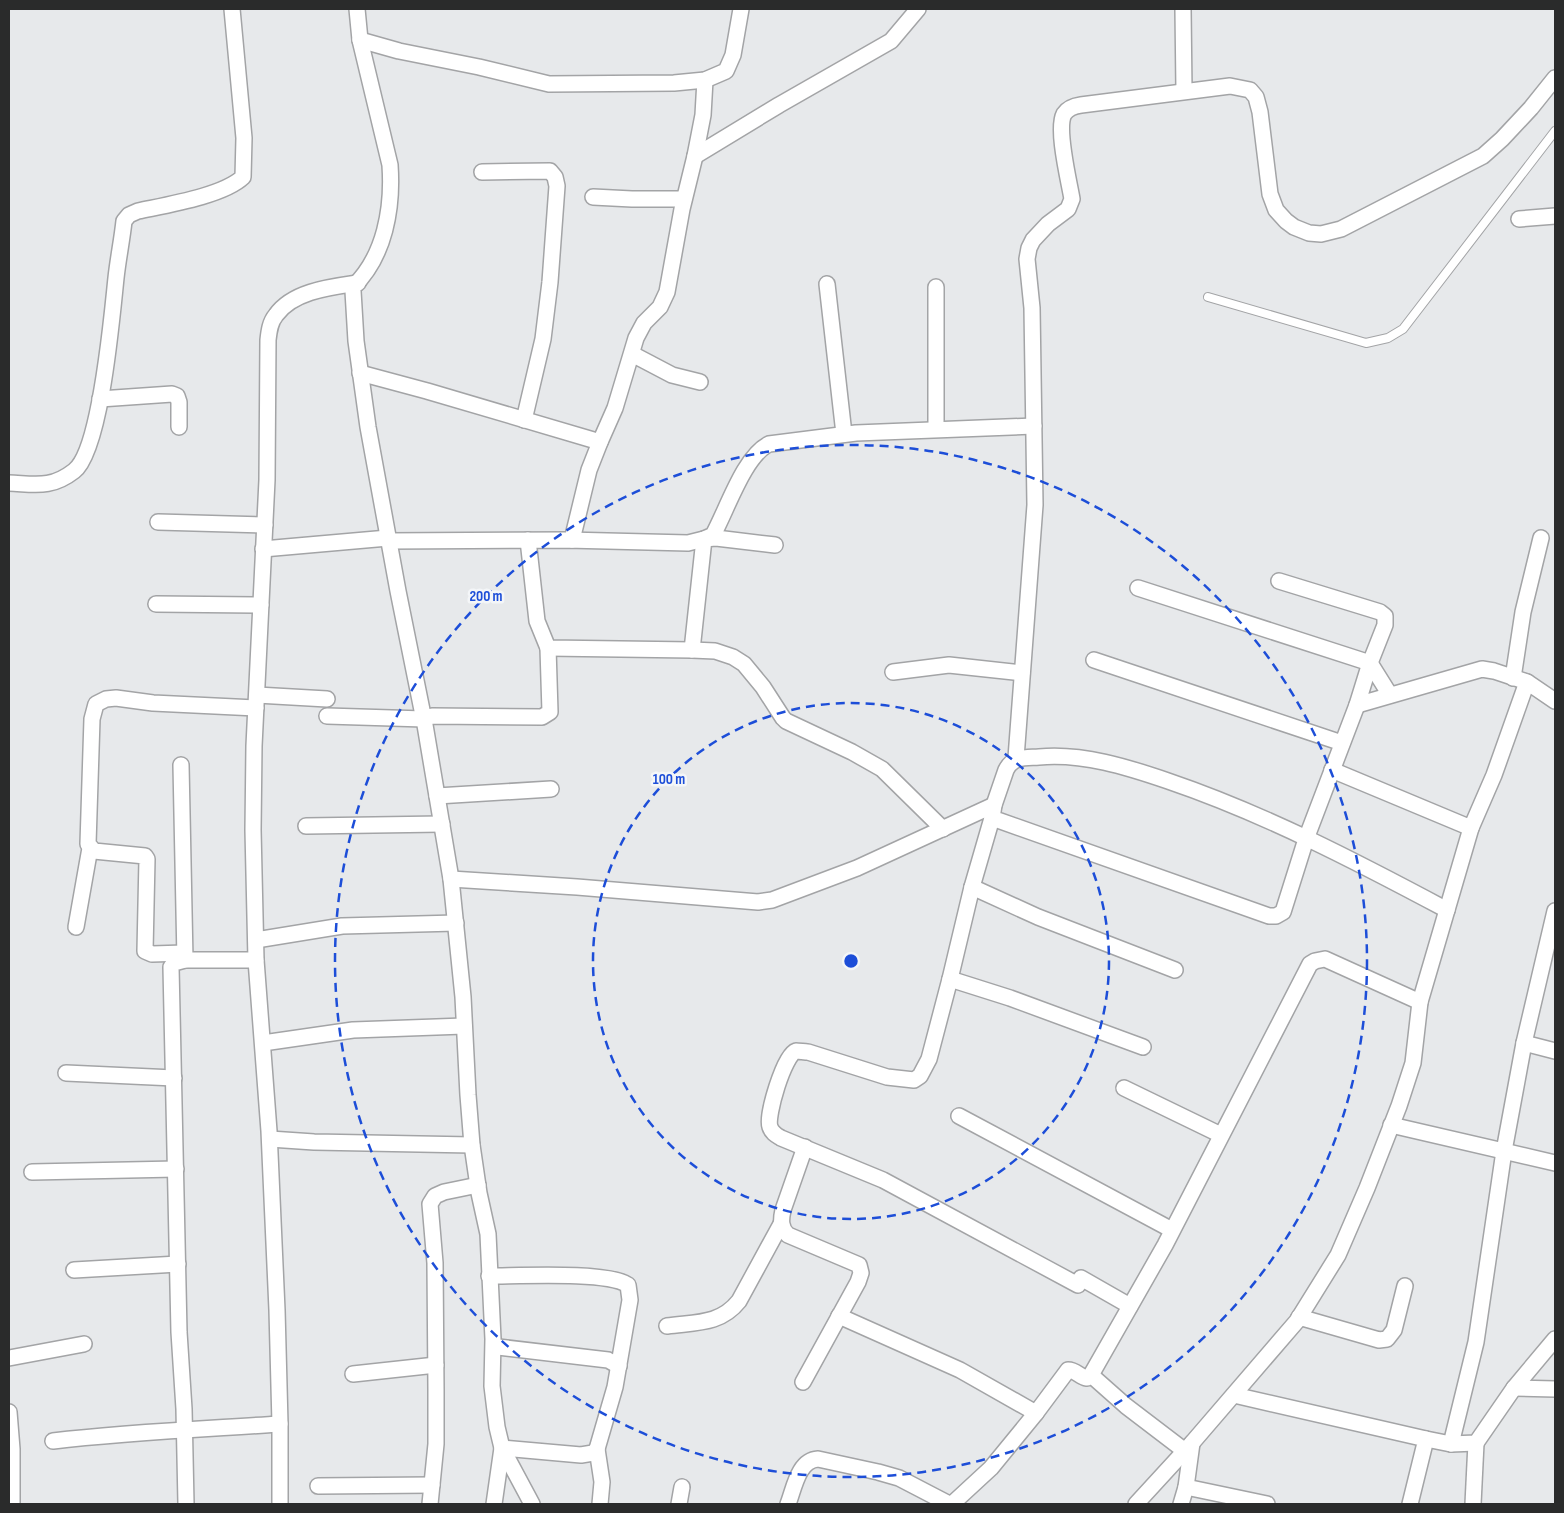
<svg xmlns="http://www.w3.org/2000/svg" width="1564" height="1513" font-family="'Sofia Sans Condensed',sans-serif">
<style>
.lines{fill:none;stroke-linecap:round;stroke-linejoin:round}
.service-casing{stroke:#a3a4a6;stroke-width:10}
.minor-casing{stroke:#a3a4a6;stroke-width:18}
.service{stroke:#fff;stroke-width:8}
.minor{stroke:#fff;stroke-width:15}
.ring{fill:none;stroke:#1d4ed8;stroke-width:2.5;stroke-dasharray:9 6}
.centre{fill:#1d4ed8;stroke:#f4f6f8;stroke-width:2.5}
.ring-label{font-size:15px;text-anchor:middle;font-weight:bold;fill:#1d4ed8;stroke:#f4f6f8;stroke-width:5;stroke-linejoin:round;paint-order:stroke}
</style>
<rect width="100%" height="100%" fill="#e7e9eb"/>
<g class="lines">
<defs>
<path id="service" d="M1208,297l158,46 22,-5 15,-9 152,-198"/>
<g id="minor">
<path d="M357,9l3,31 30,125c3,43 -5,91 -37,122v4l3,50 12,86 30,164 27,134 26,154 12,118 5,98 4,50 7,48 9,41 5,105 -1,47 5,41 5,21 30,56"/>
<path d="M1183,9l1,82"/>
<path d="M360,40l39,11 80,16 70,17 125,-1 31,-3 21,-9 7,-16 8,-46"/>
<path d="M695,156l84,-51 112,-64 27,-32"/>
<path d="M482,172l68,-1 5,6 2,9 -7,96 -7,57 -19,81"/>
<path d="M593,197l39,2h52"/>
<path d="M1519,219l36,-3"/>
<path d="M827,284l17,150"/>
<path d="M632,354l40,21 28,7"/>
<path d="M360,373l67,18 173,51"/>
<path d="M100,399l72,-5 5,2 2,6v25"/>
<path d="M936,429v-142"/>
<path d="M9,483c26,1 42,6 65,-12 27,-21 38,-156 42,-193 2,-19 6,-38 8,-57l5,-6 9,-4c28,-6 85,-15 105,-34l1,-39 -12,-129"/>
<path d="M158,522l107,3"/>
<path d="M528,540l9,81 11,27 144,2 23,1 18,6 11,7 19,23 20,31 3,3 66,31 30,17 61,60"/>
<path d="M572,540l17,-70 11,-28 15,-34 21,-70 8,-15 16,-16 7,-15 15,-83 13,-53 8,-41 2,-35"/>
<path d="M388,541l179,-1 121,3 16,-4 9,-4c14,-25 31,-79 56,-91l87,-11 178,-7"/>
<path d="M263,549l125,-11"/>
<path d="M1279,581l101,31 5,4v9l-15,38 -13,42 125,-36 12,2 33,11 28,19"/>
<path d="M1138,588l232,75 20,32"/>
<path d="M156,604l105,1"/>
<path d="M692,650l12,-111 12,-1 59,7"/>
<path d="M1094,660l248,83"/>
<path d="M893,672l56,-7 73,8"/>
<path d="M1513,678l10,-66 18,-74"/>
<path d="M257,695l70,4"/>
<path d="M1357,705l-51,134 -23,73 -7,4h-7l-277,-98 2,-13 12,-35c7,-14 19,-12 33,-13 44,-4 88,10 129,24 97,33 189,81 279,129"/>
<path d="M327,716l97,3 8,-3 110,1 8,-5 -2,-64"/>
<path d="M1016,758l19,-253 -3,-197 -5,-49 2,-11 4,-8 15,-16 20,-15 4,-10c-3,-18 -16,-70 -8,-85 4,-6 10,-8 17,-9l149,-19 20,4 6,7 4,15 10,82 6,16 10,11 8,6 15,6 12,1 20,-5 142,-73 19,-17 29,-31 24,-30"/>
<path d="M181,765l4,195"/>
<path d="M1332,770l139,58"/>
<path d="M437,796l114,-7"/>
<path d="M992,818l-20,69 -22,92 -21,80 -9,17 -6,4 -27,-3 -79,-25c-3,0 -9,-1 -12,-1 -12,4 -30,65 -26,76 2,6 6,8 11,11l102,42 195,105"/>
<path d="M306,826l136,-2"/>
<path d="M451,879l126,8 181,15 14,-2 85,-32 137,-63"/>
<path d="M972,887l66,30 137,53"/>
<path d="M76,927l14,-79"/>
<path d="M256,940l86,-14 114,-3"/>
<path d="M184,953l-32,1 -7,-3 2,-92 -2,-3 -51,-5 -6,-7 4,-125 4,-15 10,-5 10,-1 37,5 103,5"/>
<path d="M950,979l60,19 133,49"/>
<path d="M263,1043l90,-13 111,-4"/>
<path d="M1524,1043l31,8"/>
<path d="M66,1073l108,5"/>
<path d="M1124,1088l97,47"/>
<path d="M959,1116l213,114"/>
<path d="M1391,1125l164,38"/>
<path d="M270,1139l44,3 158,3"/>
<path d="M32,1172l144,-3"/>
<path d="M74,1270l104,-6"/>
<path d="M489,1276c29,0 119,-5 139,9l2,15 -15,87 -18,62 -4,4 -12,2 -79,-7 -8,56"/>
<path d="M1081,1278l49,28"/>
<path d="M839,1316l121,54 76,43"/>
<path d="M1299,1317l80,23 8,-1 7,-9 11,-44"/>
<path d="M667,1326c28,-4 53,-1 72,-25l42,-77"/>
<path d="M498,1347l110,13 11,6"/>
<path d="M9,1358l75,-14"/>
<path d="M353,1374l83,-9"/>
<path d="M1091,1375l35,31 59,45"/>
<path d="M803,1382l55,-100 3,-9 -2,-8 -71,-30c-8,-7 -7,-16 -5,-25l22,-63"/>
<path d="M1514,1388l41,1"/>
<path d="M1234,1395l192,44 -16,65"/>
<path d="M9,1412l3,37v55"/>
<path d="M1426,1439l25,5 25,-1 38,-55 41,-49"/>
<path d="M53,1441c75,-9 151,-12 227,-17"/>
<path d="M1192,1443l-6,44 81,17"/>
<path d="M1451,1444l25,-102 28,-191 20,-108 31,-132"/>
<path d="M597,1449l5,33 -2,22"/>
<path d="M318,1486l114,-1"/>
<path d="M186,1504l-2,-95 -5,-77 -8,-365 3,-4 11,-3h71"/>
<path d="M280,1504v-80l-3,-114 -8,-179 -13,-171 -3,-130 1,-84 13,-266 1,-140c1,-9 2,-18 8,-25 17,-24 55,-28 82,-32"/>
<path d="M430,1504l6,-60v-55l-1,-126 -5,-59 5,-8 9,-4 34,-7"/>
<path d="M679,1504l3,-17"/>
<path d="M788,1504c6,-15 10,-44 30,-45l60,13 21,6 50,26"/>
<path d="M952,1504l39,-36 45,-55 32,-43c8,0 12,7 19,8l4,-3 74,-130 145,-281 5,-3 10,-2 95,43"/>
<path d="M1136,1504l56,-61 105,-122 41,-66 29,-67 32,-82 14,-43 7,-61 51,-174 23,-53 33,-93"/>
<path d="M1181,1504l5,-17"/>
<path d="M1473,1504l3,-61"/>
</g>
</defs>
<use href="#service" class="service-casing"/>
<use href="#minor" class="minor-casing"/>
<use href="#service" class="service"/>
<use href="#minor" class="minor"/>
</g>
<g class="ring">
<circle cx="851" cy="961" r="258"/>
<circle cx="851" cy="961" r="516"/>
</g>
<circle cx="851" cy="961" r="8" class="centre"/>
<g class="ring-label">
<text x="486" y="601">200 m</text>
<text x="669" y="784">100 m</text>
</g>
<rect width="1564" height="1513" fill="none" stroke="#2a2b2b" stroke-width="20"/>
</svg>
